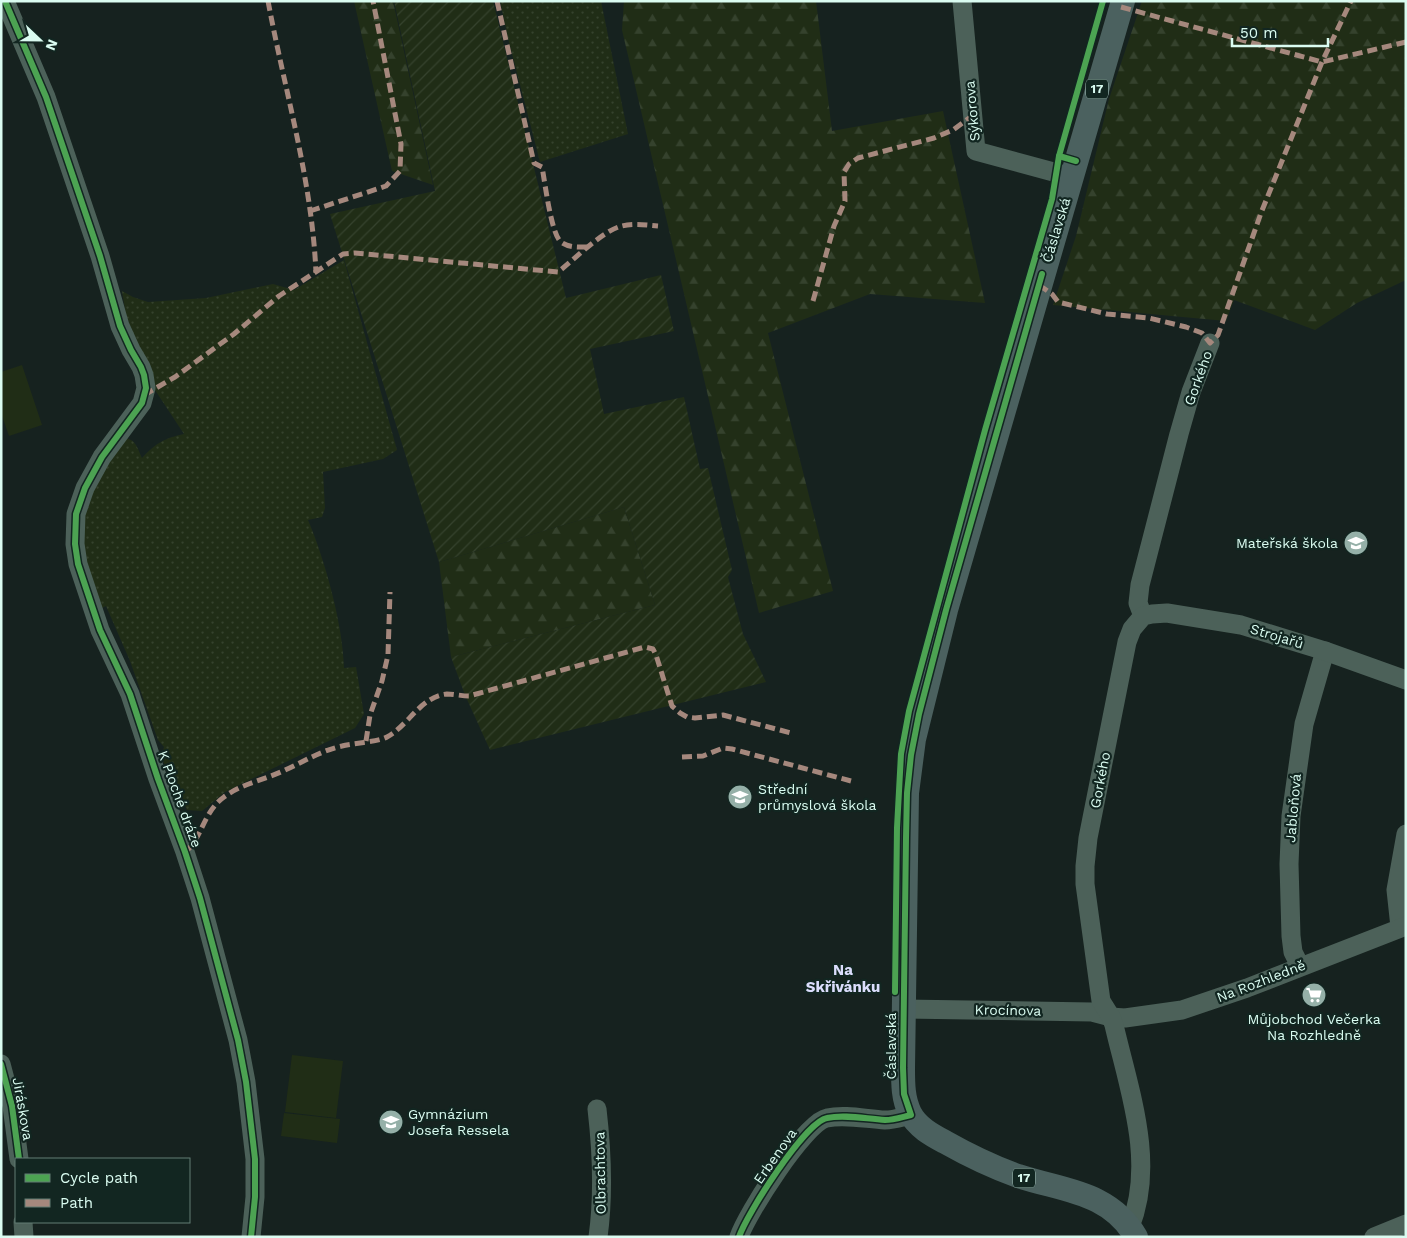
<svg xmlns="http://www.w3.org/2000/svg" width="1407" height="1238" font-family="'Work Sans',sans-serif">
<style>
.grass{fill:url(#grass-dots)}
.forest{fill:url(#forest-firs)}
.park{fill:#202d16}
.garden{fill:url(#garden-furrows)}
.lines{fill:none;stroke-linecap:round;stroke-linejoin:round}
.minor{stroke:#4c6159;stroke-width:19}
.major{stroke:#4b615f;stroke-width:24}
.quiet{stroke:#a5887d;stroke-width:5;stroke-dasharray:10 5;stroke-linecap:butt}
.cycleway-casing{stroke:#122621;stroke-width:9}
.cycleway{stroke:#4ca352;stroke-width:6}
.labels{text-anchor:middle;stroke-width:4.5;stroke-linejoin:round;paint-order:stroke}
.shield{fill:#122621;stroke:#9ebcb3;stroke-width:1}
.shield-label{font-size:12px;font-weight:bold;fill:#dafcf1}
.street-label{font-size:14px;fill:#dafcf1;stroke:#122621}
.poi-label{font-size:14px;fill:#dafcf1;stroke:#122621;text-anchor:start}
.neighbourhood-label{font-size:15px;font-weight:bold;fill:#dbddfc;stroke:#122621}
</style>
<defs>
<pattern id="grass-dots" width="8" height="8" patternUnits="userSpaceOnUse" patternTransform="scale(1.25)"><rect width="8" height="8" fill="#202d16"/><path d="M2 2h.1M6 6h.1" fill="none" stroke="#35422d" stroke-width="1.8" stroke-linecap="round"/></pattern>
<pattern id="forest-firs" width="22" height="20" patternUnits="userSpaceOnUse" patternTransform="scale(1.25)"><rect width="22" height="20" fill="#202d16"/><path d="M5 1l3.5 6h-7zM16 11l3.5 6h-7z" fill="#35422d"/></pattern>
<pattern id="garden-furrows" width="10" height="10" patternUnits="userSpaceOnUse" patternTransform="scale(1.25)"><rect width="10" height="10" fill="#202d16"/><path d="M-1 1l2-2M0 10L10 0M9 11l2-2" fill="none" stroke="#35422d"/></pattern>
</defs>
<rect width="100%" height="100%" fill="#16221f"/>
<g class="grass">
<path d="M500,1h101l27,133 -88,28 -31,-120z"/>
<path d="M344,260l53,190 -14,9 -60,13 2,36 -3,9 -14,3c17,40 35,105 36,148l12,-1 8,47 -9,14 -130,64 -23,19 -15,-1 -26,-53 3,-10 -6,-7 -28,-79 -24,-55 -4,2 -16,-29 -4,-68 39,-73c14,-1 16,9 21,20 14,-15 23,-20 42,-24l-33,-50 -25,-69 -4,-24 11,6 15,5 58,-4 67,-14 21,6z"/>
</g>
<g class="forest">
<path d="M354,1h39l40,184 -41,-14z"/>
<path d="M624,1h192l16,130 111,-20 42,192 -115,-9 -102,39 65,258 -74,22 -137,-583z"/>
<path d="M1142,1h264v279l-49,23 -42,27 -81,-30 -8,21 -173,-16 23,-69 33,-137z"/>
<path d="M624,507l31,98 -204,52 -12,-95z"/>
</g>
<g class="park">
<path d="M22,365l20,60 -33,11 -8,-23v-41z"/>
<path d="M292,1055l51,6 -7,57 -51,-6z"/>
<path d="M284,1113l56,6 -3,24 -56,-7z"/>
</g>
<path class="garden" d="M394,1h99l73,297 95,-23 13,56 -84,18 14,65 80,-17 16,72 8,-1 24,102 -4,7 15,57 23,48 -276,68 -25,-55 -14,-38 204,-52 -31,-98 -185,55 -109,-348 105,-23z"/>
<g class="lines">
<g class="minor">
<path d="M5,1l41,96 54,159 20,70 11,24 10,17 3,8 2,13 -4,15 -40,54 -17,31 -9,26 -1,30 3,20 22,66 30,64 28,85 27,73 15,46 38,142 8,42 9,77v38l-4,40"/>
<path d="M962,1l14,150 96,26"/>
<path d="M1143,616l-5,-13 2,-18 39,-151 12,-42 19,-49"/>
<path d="M1400,927l-4,-37 10,-56"/>
<path d="M1300,966l-7,-14 -2,-16 -2,-72 2,-48 13,-92 21,-73"/>
<path d="M904,1009l188,3 19,5 14,1 57,-8 65,-22 159,-62"/>
<path d="M1,1064l11,42 7,53"/>
<path d="M597,1109c5,43 7,85 1,128"/>
<path d="M23,1222l1,15"/>
<path d="M1130,1227c26,-65 -1,-137 -16,-202l-3,-8 -10,-16 -16,-117v-18l3,-28 39,-196 5,-13 11,-13 9,-2 15,-1 74,12 84,26 81,29"/>
<path d="M739,1237c7,-22 66,-115 88,-119 18,-4 39,1 58,2 9,0 17,-3 26,-5"/>
<path d="M1374,1237l32,-13"/>
</g>
<path class="major" d="M1123,1l-177,609 -32,129 -7,54 -4,275c0,16 0,31 7,45 7,14 22,22 35,29 23,13 48,25 73,34 45,15 91,15 118,61"/>
<g class="quiet">
<path d="M268,1c17,91 44,179 48,272"/>
<path d="M497,1l37,162 8,4c3,15 9,67 19,75 8,6 18,5 27,5"/>
<path d="M1121,7l201,55 84,-20"/>
<path d="M310,211l76,-25 14,-15 1,-27 -28,-143"/>
<path d="M1039,285l13,9 6,8 49,12 42,4 37,9 16,6 8,10 8,-8 43,-122 61,-151 29,-61"/>
<path d="M813,301l21,-75 11,-25 -1,-29 5,-8 9,-6 76,-20 19,-8 19,-14"/>
<path d="M144,395l31,-18 59,-43 45,-38 64,-42 12,-1 203,19c16,-12 45,-42 64,-46 12,-3 24,-1 36,0"/>
<path d="M366,741l4,-26 12,-34 6,-26 2,-63"/>
<path d="M682,757l21,-1 20,-8 9,1 119,32"/>
<path d="M185,852c17,-13 18,-40 39,-55 17,-13 40,-17 59,-26 20,-9 37,-20 59,-25 11,-3 36,-4 45,-9 21,-11 34,-41 60,-43 7,0 15,2 22,2l176,-49 8,2 3,6 16,51 8,7 7,4 8,1 28,-3 68,18"/>
</g>
<defs>
<g id="cycleway">
<path d="M5,1l41,96 54,159 20,70 11,24 10,17 3,8 2,13 -4,15 -40,54 -17,31 -9,26 -1,30 3,20 22,66 30,64 28,85 27,73 15,46 38,142 8,42 9,77v38l-4,40"/>
<path d="M1076,161l-17,-5 44,-155"/>
<path d="M895,992l2,-164 4,-74 8,-43 26,-96 50,-185 67,-231 7,-43"/>
<path d="M1,1064l11,42 7,53"/>
<path d="M739,1237c7,-22 66,-115 88,-119 18,-4 39,1 58,2 9,0 17,-3 26,-5l-7,-21 -1,-26 3,-230 1,-45 4,-38 8,-41 27,-104 96,-336"/>
</g>
</defs>
<use href="#cycleway" class="cycleway-casing"/>
<use href="#cycleway" class="cycleway"/>
</g>
<defs>
<symbol id="school-disc" viewBox="-11 -11 22 22"><circle r="9.5" fill="#95b0a8" stroke="#122621"/><path d="M0-5L7-2L0 1L-7-2ZM-4 1L0 2.5L4 1V4Q0 6-4 4Z" fill="#fff"/></symbol>
<symbol id="supermarket-disc" viewBox="-11 -11 22 22"><circle r="9.5" fill="#95b0a8" stroke="#122621"/><path d="M-6-5.5h2.5l.6 2H6L4.5 2H-2.5L-4.4-4H-6ZM-1.5 3.2a1.3 1.3 0 1 0 .1 0ZM3 3.2a1.3 1.3 0 1 0 .1 0Z" fill="#fff"/></symbol>
</defs>
<g fill-rule="evenodd">
<use href="#school-disc" x="1342" y="529" width="28" height="28"/>
<use href="#school-disc" x="726" y="783" width="28" height="28"/>
<use href="#supermarket-disc" x="1300" y="981" width="28" height="28"/>
<use href="#school-disc" x="377" y="1108" width="28" height="28"/>
</g>
<g class="labels">
<g class="shield">
<rect x="1086" y="79.5" width="22" height="19" rx="4"/>
<rect x="1013" y="1168.5" width="22" height="19" rx="4"/>
</g>
<g class="shield-label">
<text x="1097" y="93">17</text>
<text x="1024" y="1182">17</text>
</g>
<g class="street-label">
<text transform="translate(972 111) rotate(-95)" y="5">Sýkorova</text>
<text transform="translate(1056 230) rotate(-73)" y="5">Čáslavská</text>
<text transform="translate(1198 378) rotate(-70)" y="5">Gorkého</text>
<text transform="translate(1277 636) rotate(17)" y="5">Strojařů</text>
<text transform="translate(1100 780) rotate(-79)" y="5">Gorkého</text>
<text transform="translate(180 799) rotate(70)" y="5">K Ploché dráze</text>
<text transform="translate(1293 808) rotate(-85)" y="5">Jabloňová</text>
<text transform="translate(1261 981) rotate(-21)" y="5">Na Rozhledně</text>
<text transform="translate(1008 1010) rotate(1)" y="5">Krocínova</text>
<text transform="translate(891 1046) rotate(-90)" y="5">Čáslavská</text>
<text transform="translate(23 1109) rotate(80)" y="5">Jiráskova</text>
<text transform="translate(775 1156) rotate(-55)" y="5">Erbenova</text>
<text transform="translate(600 1173) rotate(-91)" y="5">Olbrachtova</text>
</g>
<g class="poi-label">
<text x="1338" y="548" text-anchor="end">Mateřská škola</text>
<text x="758" y="794">Střední<tspan x="758" dy="16">průmyslová škola</tspan></text>
<text x="1314" y="1024" text-anchor="middle">Můjobchod Večerka<tspan x="1314" dy="16">Na Rozhledně</tspan></text>
<text x="408" y="1119">Gymnázium<tspan x="408" dy="16">Josefa Ressela</tspan></text>
</g>
<g class="neighbourhood-label">
<text x="843" y="975">Na<tspan x="843" dy="17">Skřivánku</tspan></text>
</g>
</g>
<rect width="1407" height="1238" fill="none" stroke="#dafcf1" stroke-width="5"/>
<rect x="15" y="1158" width="175" height="65" fill="#122621" stroke="#627c74"/>
<rect x="25" y="1174" width="25" height="8" fill="#4ca352" stroke="#627c74"/>
<text x="60" y="1183" font-size="15" fill="#dafcf1">Cycle path</text>
<rect x="25" y="1199" width="25" height="8" fill="#a5887d" stroke="#627c74"/>
<text x="60" y="1208" font-size="15" fill="#dafcf1">Path</text>
<g transform="translate(40 40) rotate(112)" stroke="#122621" stroke-width="4" paint-order="stroke">
<path d="M0-4L9 19L0 12L-9 19Z" fill="#dafcf1"/>
<text y="-8" font-size="14" font-weight="bold" text-anchor="middle" fill="#dafcf1">N</text>
</g>
<path d="M1232 38v8h96v-8" fill="none" stroke="#dafcf1" stroke-width="2.5"/>
<text x="1240" y="38" font-size="15" fill="#dafcf1" stroke="#122621" stroke-width="4" paint-order="stroke">50 m</text>
</svg>
